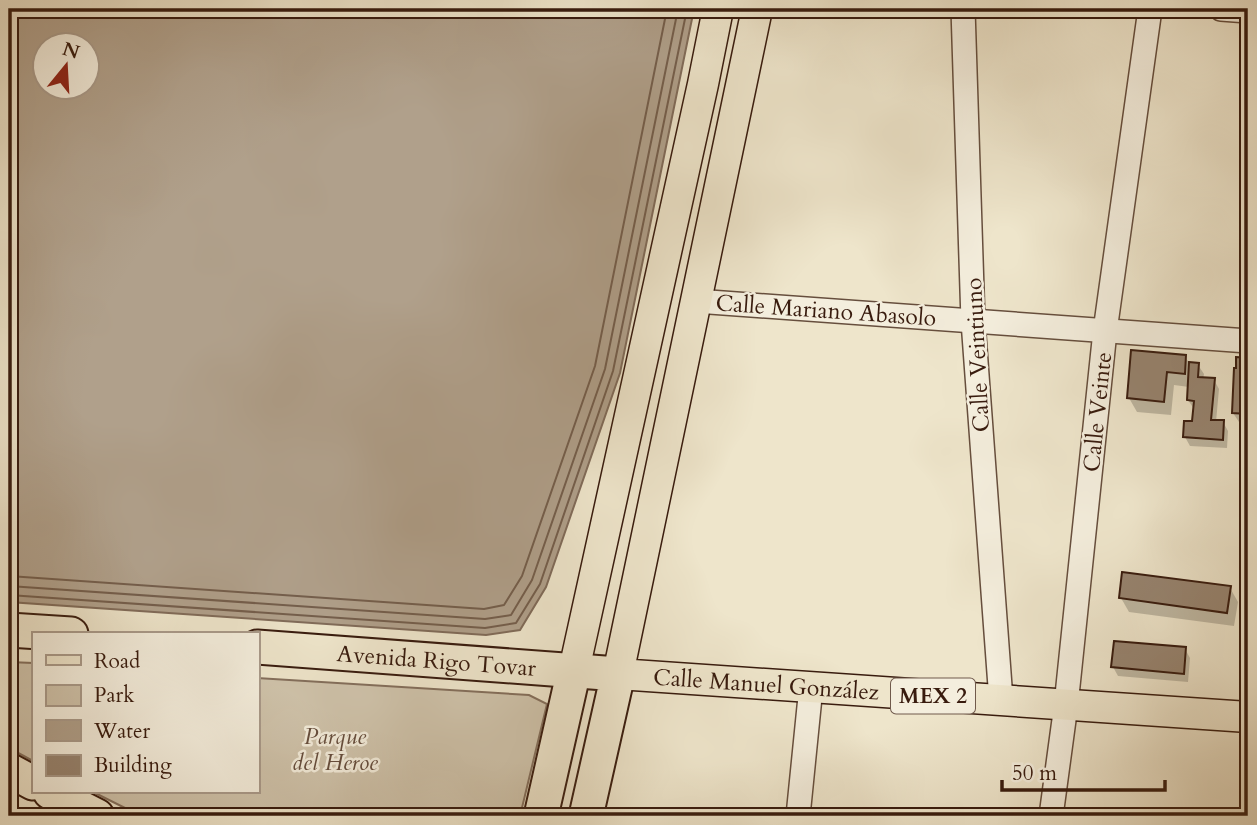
<svg xmlns="http://www.w3.org/2000/svg" width="1257" height="825" font-family="Cardo,serif">
<style>
.green{fill:#cfc3ab;stroke:#846f5c;stroke-width:2}
.water{fill:#b0a08b;stroke:#806b59;stroke-width:2;fill-rule:evenodd}
.shadow{fill:#0003}
.lines{fill:none;stroke-linecap:round;stroke-linejoin:round}
.shore{stroke:#745e4c;stroke-width:2}
.building{fill:#978470;stroke:#381b0e;stroke-width:2}
.minor-casing{stroke:#664e3d;stroke-width:26}
.major-casing{stroke:#381b0e;stroke-width:33}
.highway-casing{stroke:#381b0e;stroke-width:37}
.minor{stroke:#f4eedd;stroke-width:23}
.major{stroke:#eee5cb;stroke-width:30}
.highway{stroke:#eee5cb;stroke-width:33}
.labels{text-anchor:middle;stroke-width:5;stroke-linejoin:round;paint-order:stroke}
.shield{fill:#f4eedd;stroke:#705a4c;stroke-width:2}
.shield-label{font-size:21px;font-weight:bold;fill:#381b0e}
.street-label{font-size:23px;fill:#381b0e;stroke:#f4eedd}
.park-label{font-size:23px;font-style:italic;fill:#654d3d;stroke:#f4eedd}
</style>
<rect width="100%" height="100%" fill="#eee5cb"/>
<filter id="stains"><feTurbulence type="fractalNoise" baseFrequency=".00286" numOctaves="4"/><feColorMatrix values="0 0 0 0 .2 0 0 0 0 .09 0 0 0 0 .02 0 0 0 .5 -.17"/></filter>
<radialGradient id="worn" r=".72"><stop offset=".6" stop-color="#630" stop-opacity="0"/><stop offset="1" stop-color="#630" stop-opacity=".3"/></radialGradient>
<g class="green">
<path d="M9,662l24,1v98l-24,-13z"/>
<path d="M257,678l272,17 18,9 -27,112h-379l-48,-24h164z"/>
</g>
<path class="water" d="M9,9h685l-74,364 -74,214 -26,43 -34,5 -477,-33zM46,46h42v42h-42z"/>
<g class="shadow">
<path d="M1185,357l5,7 8,1 6,9 -1,5 11,1 5,9 -3,33h7l5,9 -1,17 -37,-2 -5,-9 9,-14v-14l-6,-9 1,-13 -15,-2 -3,30 -34,-3 -8,-14z"/>
<path d="M1238,359l10,1v63l-9,-1 -6,-9z"/>
<path d="M1230,588l8,14 -4,24 -105,-14 -8,-14z"/>
<path d="M1185,649l5,9 -2,24 -70,-6 -5,-9z"/>
</g>
<g class="lines">
<g class="shore">
<path d="M9,576l475,33 20,-4 18,-29 73,-210 72,-357"/>
<path d="M9,586l476,33 26,-4 21,-35 73,-211 73,-360"/>
<path d="M9,595l476,33 31,-5 24,-39 73,-213 74,-362"/>
</g>
</g>
<g class="building">
<path d="M1131,350l55,5 -1,19 -18,-2 -3,30 -37,-4z"/>
<path d="M1236,357l12,1v56l-16,-1 2,-45h2z"/>
<path d="M1189,362l10,1 -1,14 17,1 -4,42h13l-1,20 -40,-3 1,-16h8l2,-20 -7,-1z"/>
<path d="M1122,572l109,14 -4,27 -108,-15z"/>
<path d="M1114,641l72,6 -2,27 -73,-7z"/>
</g>
<g class="lines">
<defs>
<g id="minor">
<path d="M963,9l10,312 28,379"/>
<path d="M1221,9l27,2"/>
<path d="M696,301l552,40"/>
<path d="M798,816l13,-129"/>
<path d="M1051,816l15,-111 39,-374 45,-322"/>
</g>
<g id="major">
<path id="s1" d="M757,9l-139,665 630,43"/>
<path d="M574,670l129,-586 15,-75"/>
</g>
<g id="highway">
<path d="M9,630l62,4"/>
<path id="s2" d="M257,647l361,27 -32,142"/>
<path d="M9,770l24,13"/>
<path d="M50,792l47,24"/>
<path d="M541,816l33,-146"/>
</g>
</defs>
<use href="#minor" class="minor-casing"/>
<use href="#major" class="major-casing"/>
<use href="#highway" class="highway-casing"/>
<use href="#minor" class="minor"/>
<use href="#major" class="major"/>
<use href="#highway" class="highway"/>
</g>
<g class="labels">
<rect class="shield" x="891" y="678.5" width="84" height="35" rx="5"/>
<g class="shield-label">
<text x="933" y="703">MEX 2</text>
</g>
<g class="street-label">
<text transform="translate(826 310) rotate(4)" y="8">Calle Mariano Abasolo</text>
<text transform="translate(977 355) rotate(-93)" y="8">Calle Veintiuno</text>
<text transform="translate(1097 412) rotate(-84)" y="8">Calle Veinte</text>
<text dy="8" stroke="none"><textPath href="#s2" startOffset="180">Avenida Rigo Tovar</textPath></text>
<text dy="8" stroke="none"><textPath href="#s1" startOffset="828">Calle Manuel González</textPath></text>
</g>
<g class="park-label">
<text x="335" y="744">Parque<tspan x="335" dy="26">del Heroe</tspan></text>
</g>
</g>
<rect width="1257" height="825" fill="none" stroke="#eee5cb" stroke-width="35"/>
<rect x="10" y="10" width="1236" height="804" fill="none" stroke="#381b0e" stroke-width="3.5"/>
<rect x="18" y="18" width="1222" height="790" fill="none" stroke="#381b0e" stroke-width="2"/>
<rect x="32" y="632" width="228" height="161" fill="#f4eedd" stroke="#a99a8a" stroke-width="2"/>
<rect x="46" y="655" width="35" height="10" fill="#eee5cb" stroke="#a99a8a" stroke-width="2"/>
<text x="94" y="668" font-size="21" fill="#381b0e">Road</text>
<rect x="46" y="685" width="35" height="21" fill="#cfc3ab" stroke="#a99a8a" stroke-width="2"/>
<text x="94" y="702" font-size="21" fill="#381b0e">Park</text>
<rect x="46" y="720" width="35" height="21" fill="#b0a08b" stroke="#a99a8a" stroke-width="2"/>
<text x="94" y="738" font-size="21" fill="#381b0e">Water</text>
<rect x="46" y="755" width="35" height="21" fill="#978470" stroke="#a99a8a" stroke-width="2"/>
<text x="94" y="772" font-size="21" fill="#381b0e">Building</text>
<g transform="translate(66 66) rotate(18)"><circle r="33" fill="#f4eedd" stroke="#a99a8a" stroke-width="2"/>
<path d="M0-5L12 26L0 18L-12 26Z" fill="#8f2418"/>
<text y="-10" font-size="19" font-weight="bold" text-anchor="middle" fill="#381b0e">N</text>
</g>
<path d="M1002 780v10h163v-10" fill="none" stroke="#381b0e" stroke-width="3.5"/>
<text x="1012" y="780" font-size="21" fill="#381b0e" stroke="#f4eedd" stroke-width="5" paint-order="stroke">50 m</text>
<rect width="100%" height="100%" filter="url(#stains)"/>
<rect width="100%" height="100%" fill="url(#worn)"/>
</svg>
